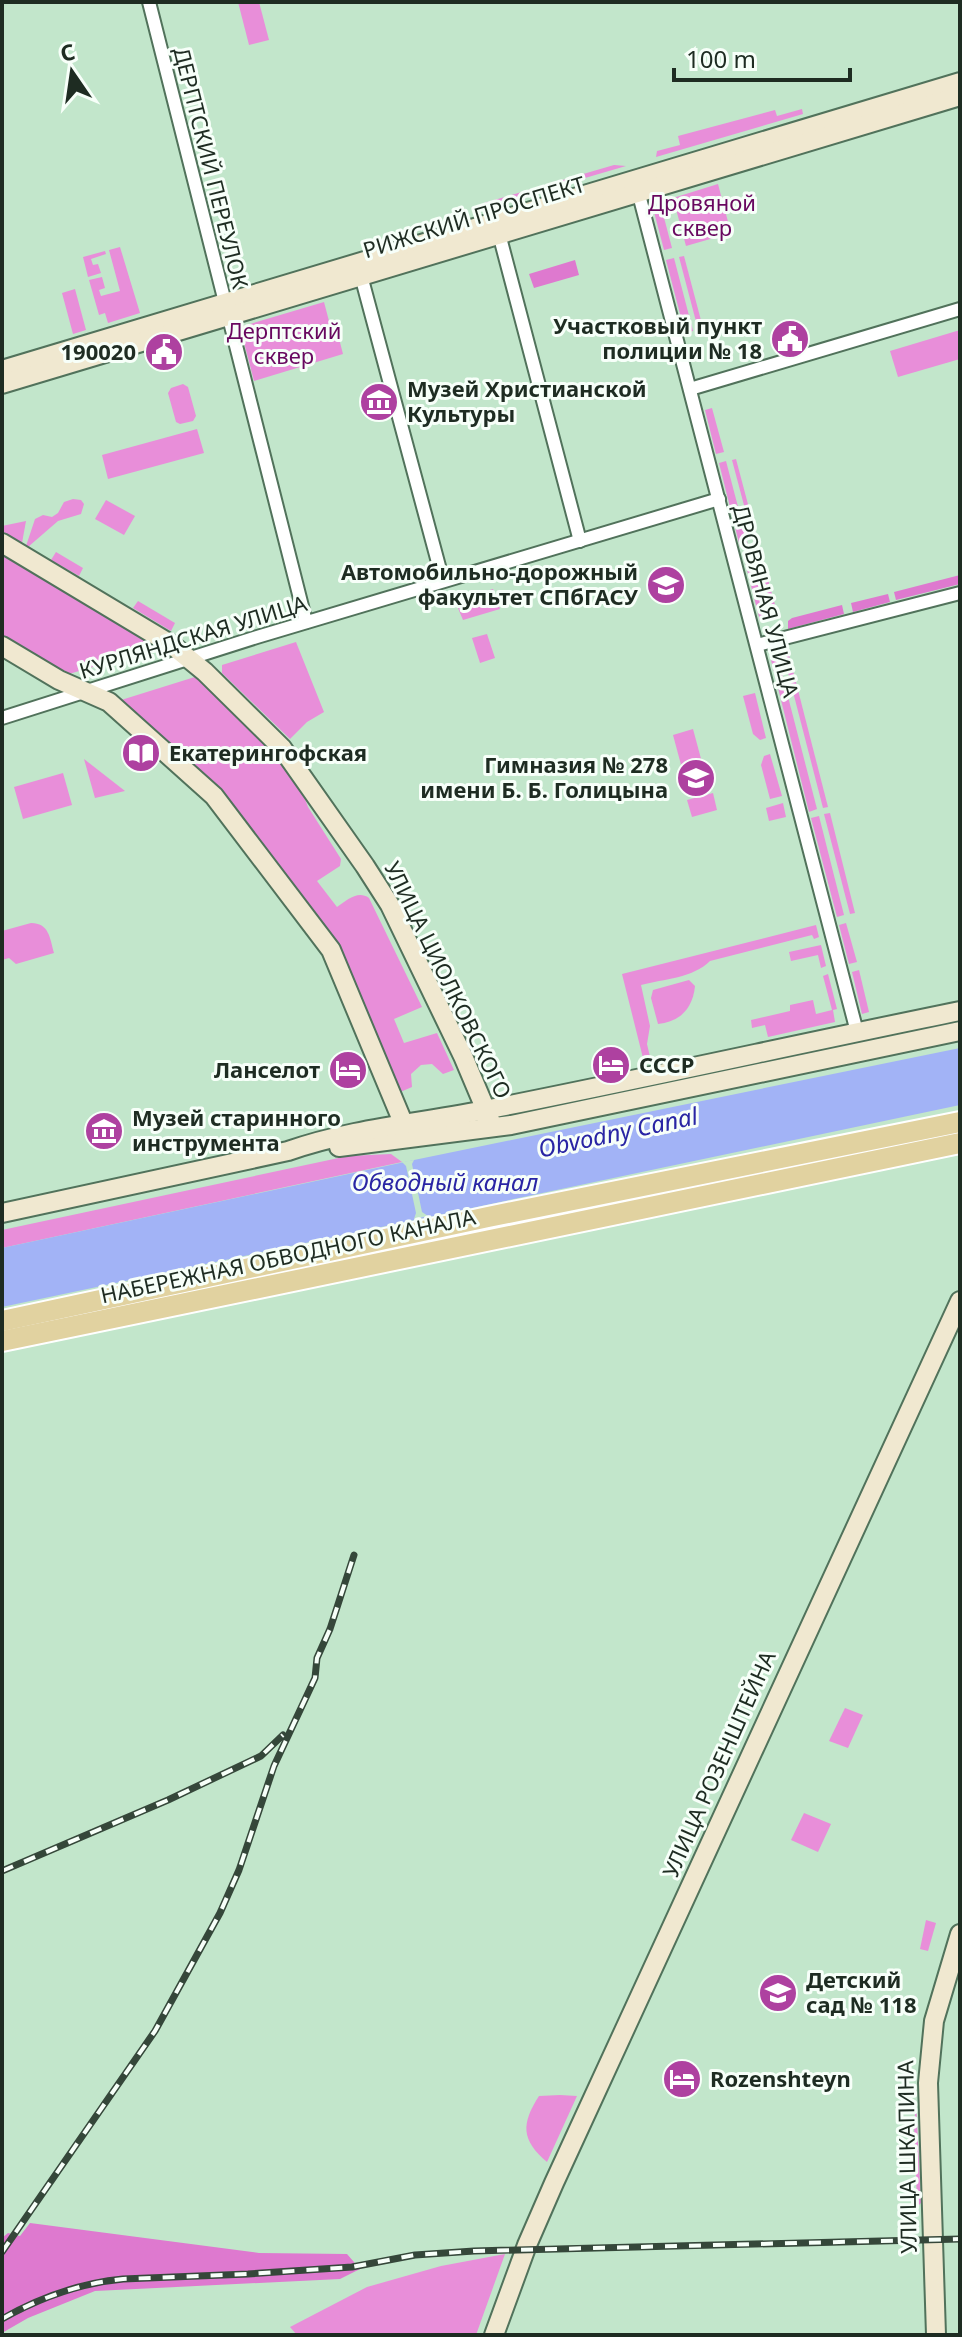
<svg xmlns="http://www.w3.org/2000/svg" width="962" height="2337" font-family="'Noto Sans',sans-serif">
<style>
.green{fill:#e88ed9}
.forest{fill:#de79cf}
.water{fill:#a2b3f6}
.pier{fill:#c2e6cb}
.lines{fill:none;stroke-linecap:round;stroke-linejoin:round}
.street-casing{stroke:#51725b;stroke-width:16}
.secondary-casing{stroke:#51725b;stroke-width:22}
.primary-casing{stroke:#fff;stroke-width:24}
.street{stroke:#fff;stroke-width:12}
.secondary{stroke:#f0e8d0;stroke-width:18}
.primary{stroke:#e1d2a0;stroke-width:20}
.rail-casing{stroke:#35473a;stroke-width:7}
.rail{stroke:#f7fff9;stroke-width:4;stroke-dasharray:12;stroke-linecap:butt}
.labels{text-anchor:middle;stroke-width:6;stroke-linejoin:round;paint-order:stroke}
.street-label{font-size:22px;fill:#1e2c22;stroke:#f7fff9}
.park-label{font-size:22px;fill:#68085f;stroke:#f7fff9}
.poi-label{font-size:22px;font-weight:bold;fill:#1e2c22;stroke:#f7fff9;text-anchor:start}
.water-label{font-size:24px;font-style:italic;fill:#2925a4;stroke:#f7fff9}
</style>
<rect width="100%" height="100%" fill="#c2e6cb"/>
<g class="green">
<path d="M238,2h21l10,38 -20,5z"/>
<path d="M802,109l1,5 -147,43 1,-6 23,-6 -2,-9 97,-26 2,6z"/>
<path d="M614,165l12,1 -140,41 -2,-4z"/>
<path d="M718,184l13,49 -45,13 -13,-48z"/>
<path d="M662,210l10,38 -8,2 -10,-38z"/>
<path d="M120,247l20,66 -32,10 -3,-10 -6,2 -10,-35 13,-3 3,11 -6,2 2,6 19,-5 -11,-41z"/>
<path d="M105,251l1,3 -15,5 2,6 5,-1 3,9 -13,4 -5,-20z"/>
<path d="M684,256l19,72 -5,1 -19,-72z"/>
<path d="M674,258l19,73 -8,2 -19,-73z"/>
<path d="M75,289l11,41 -13,4 -11,-41z"/>
<path d="M324,302l5,19 7,-1 3,6 -3,1 7,27 -89,27 -14,-54z"/>
<path d="M960,330v29l-62,18 -8,-26z"/>
<path d="M183,384l5,3 8,29 -3,5 -13,3 -4,-2 -8,-29 3,-5z"/>
<path d="M712,408l12,44 -8,2 -11,-44z"/>
<path d="M197,429l7,24 -96,26 -6,-24z"/>
<path d="M736,459l22,83 -4,1 -22,-83z"/>
<path d="M726,461l22,84 -8,2 -21,-84z"/>
<path d="M73,499l8,1 3,4 -3,10 -23,7 -30,26 -2,-1 9,-27 8,-4 9,2 6,-4 6,-11z"/>
<path d="M106,500l29,16 -11,19 -29,-16z"/>
<path d="M26,521l-4,22 -20,-12v-5z"/>
<path d="M2,550l158,97 -91,27 -67,-35z"/>
<path d="M760,550l18,66 -4,1 -18,-66z"/>
<path d="M56,552l27,16 -4,8 -28,-16z"/>
<path d="M750,553l18,66 -8,2 -17,-67z"/>
<path d="M493,589l7,20 -37,11 -8,-19z"/>
<path d="M138,601l37,22 -4,8 -38,-23z"/>
<path d="M487,634l8,24 -15,5 -8,-25z"/>
<path d="M296,642l28,70 -17,10 -17,17 -68,-66v-8z"/>
<path d="M789,655l39,152 -5,1 -39,-151z"/>
<path d="M778,658l39,151 -8,3 -38,-152z"/>
<path d="M198,676l77,73 22,29 11,29 33,52 -1,7 -23,15 20,26c10,-7 21,-17 32,-9l53,109 -28,12 10,24 33,-10 17,37 -11,4 -11,-10 -11,1 -10,9 1,13 -14,6 -67,-153 -213,-239z"/>
<path d="M755,693l11,45 -6,2 -7,-6 -10,-38z"/>
<path d="M693,729l14,52 -20,6 -14,-52z"/>
<path d="M770,754l12,42 -12,3 -9,-34 3,-9z"/>
<path d="M84,759l41,32 -30,7z"/>
<path d="M63,773l9,32 -49,14 -9,-32z"/>
<path d="M713,793l4,17 -25,7 -5,-17z"/>
<path d="M783,803l3,14 -17,4 -3,-13z"/>
<path d="M830,813l25,100 -5,1 -26,-100z"/>
<path d="M819,816l25,99 -7,2 -26,-99z"/>
<path d="M31,923c18,0 19,15 23,30l-38,11 -7,-6 -7,2v-29z"/>
<path d="M846,923l11,39 -8,2 -10,-39z"/>
<path d="M816,925l3,12 -5,2 -2,-4 -102,26c-17,17 -46,18 -69,24l9,41 -3,18 4,17 -7,1 -22,-88z"/>
<path d="M821,945l5,21 -5,2 -3,-13 -27,6 -2,-9z"/>
<path d="M859,970l10,42 -7,2 -10,-42z"/>
<path d="M828,974l9,35 -4,1 2,12 -67,15 -3,-12 -13,3 -1,-8 39,-9v-6l23,-5 3,14 16,-4 -9,-34z"/>
<path d="M689,980l6,6c-2,22 -15,36 -37,38l-7,-26 2,-8z"/>
<path d="M391,1154l11,8 -400,86v-18l346,-74z"/>
<path d="M845,1708l18,7 -15,33 -19,-7z"/>
<path d="M804,1813l27,11 -13,28 -27,-12z"/>
<path d="M926,1920l10,3 -8,28 -8,-2z"/>
<path d="M560,2095l17,1 -30,66c-26,-22 -26,-38 -8,-66z"/>
<path d="M916,2101l5,102 -2,2 -2,-2 -3,-77z"/>
<path d="M505,2254l-29,81h-179l-7,-8 77,-40 74,-21z"/>
</g>
<g class="forest">
<path d="M575,260l4,15 -45,13 -5,-14z"/>
<path d="M960,575v9l-64,16 -2,-8z"/>
<path d="M888,594l2,8 -37,10 -2,-9z"/>
<path d="M842,605l2,9 -56,15v-8l4,-3z"/>
<path d="M30,2223l229,30 88,1 13,15 -20,10 -245,12 -67,27 -26,15v-95l6,-5 12,3z"/>
</g>
<path class="water" d="M960,1048v57l-958,202v-59l412,-88z"/>
<path class="pier" d="M414,1160l-2,4 10,48 6,4 -14,3 2,-6 -10,-47 -4,-4z"/>
<g class="lines">
<defs>
<g id="street">
<path d="M149,2l157,620"/>
<path d="M637,187l220,845"/>
<path d="M498,230l82,311"/>
<path d="M360,272l83,309"/>
<path d="M690,389l270,-80"/>
<path d="M757,645l203,-52"/>
<path d="M2,718l255,-81 462,-138"/>
</g>
<g id="secondary">
<path d="M2,370l958,-288"/>
<path d="M2,384l958,-288"/>
<path d="M2,543l170,102 33,27 77,76 83,118 25,39 73,151 30,71"/>
<path d="M2,646l57,34 50,22 105,94 117,154 76,182"/>
<path d="M339,1147l172,-22 449,-94"/>
<path d="M2,1213l286,-62c66,-23 134,-28 202,-42 157,-31 313,-66 470,-98"/>
<path d="M494,2335l33,-90 27,-62 406,-882"/>
<path d="M936,2335l-8,-252 6,-62 26,-87"/>
</g>
<g id="primary">
<path d="M2,1321l486,-104 472,-95"/>
<path d="M2,1341l958,-198"/>
</g>
</defs>
<use href="#street" class="street-casing"/>
<use href="#secondary" class="secondary-casing"/>
<use href="#primary" class="primary-casing"/>
<use href="#street" class="street"/>
<use href="#secondary" class="secondary"/>
<use href="#primary" class="primary"/>
<defs>
<g id="rail">
<path d="M2,1871l166,-71 93,-44 22,-21"/>
<path d="M2,2252l153,-221 65,-118 19,-43 35,-104 41,-88 2,-20 13,-29 24,-74"/>
<path d="M2,2319c37,-21 79,-36 121,-40l125,-5 104,-7 63,-12 59,-4 486,-12"/>
</g>
</defs>
<use href="#rail" class="rail-casing"/>
<use href="#rail" class="rail"/>
</g>
<defs>
<symbol id="civic-disc" viewBox="-11 -11 22 22"><circle r="9.5" fill="#ae41a0" stroke="#f7fff9"/><path d="M-.6-6.5H3V-4.5H.6V-3L4-1V1h2V6H-6V1h2V-1L-.6-3ZM-1.2 2.5V6h2.4V2.5Z" fill="#fff"/></symbol>
<symbol id="museum-disc" viewBox="-11 -11 22 22"><circle r="9.5" fill="#ae41a0" stroke="#f7fff9"/><path d="M0-6L6-3V-2H-6V-3ZM-5-1h2V3h-2ZM-1-1h2V3h-2ZM3-1h2V3H3ZM-6 4H6V6H-6Z" fill="#fff"/></symbol>
<symbol id="university-disc" viewBox="-11 -11 22 22"><circle r="9.5" fill="#ae41a0" stroke="#f7fff9"/><path d="M0-5L7-2L0 1L-7-2ZM-4 1L0 2.5L4 1V4Q0 6-4 4Z" fill="#fff"/></symbol>
<symbol id="library-disc" viewBox="-11 -11 22 22"><circle r="9.5" fill="#ae41a0" stroke="#f7fff9"/><path d="M-6-4Q-3-5.5-.7-3.5V5Q-3 3-6 4ZM6-4Q3-5.5 .7-3.5V5Q3 3 6 4Z" fill="#fff"/></symbol>
<symbol id="school-disc" viewBox="-11 -11 22 22"><circle r="9.5" fill="#ae41a0" stroke="#f7fff9"/><path d="M0-5L7-2L0 1L-7-2ZM-4 1L0 2.5L4 1V4Q0 6-4 4Z" fill="#fff"/></symbol>
<symbol id="hotel-disc" viewBox="-11 -11 22 22"><circle r="9.5" fill="#ae41a0" stroke="#f7fff9"/><path d="M-6-4.5h1.5V1H6V5H4.5V3h-9V5H-6ZM-4 0a1.8 1.8 0 1 1 3.6 0ZM.5 0V-2.5h3Q6-2.5 6 0Z" fill="#fff"/></symbol>
</defs>
<g fill-rule="evenodd">
<use href="#civic-disc" x="768" y="317" width="44" height="44"/>
<use href="#civic-disc" x="142" y="330" width="44" height="44"/>
<use href="#museum-disc" x="357" y="380" width="44" height="44"/>
<use href="#university-disc" x="644" y="563" width="44" height="44"/>
<use href="#library-disc" x="119" y="731" width="44" height="44"/>
<use href="#school-disc" x="674" y="756" width="44" height="44"/>
<use href="#hotel-disc" x="589" y="1043" width="44" height="44"/>
<use href="#hotel-disc" x="326" y="1048" width="44" height="44"/>
<use href="#museum-disc" x="82" y="1109" width="44" height="44"/>
<use href="#school-disc" x="756" y="1971" width="44" height="44"/>
<use href="#hotel-disc" x="660" y="2057" width="44" height="44"/>
</g>
<g class="labels">
<g class="street-label">
<text transform="translate(211 168) rotate(76)" y="8">ДЕРПТСКИЙ ПЕРЕУЛОК</text>
<text transform="translate(474 217) rotate(-17)" y="8">РИЖСКИЙ ПРОСПЕКТ</text>
<text transform="translate(766 601) rotate(75)" y="8">ДРОВЯНАЯ УЛИЦА</text>
<text transform="translate(193 637) rotate(-17)" y="8">КУРЛЯНДСКАЯ УЛИЦА</text>
<text transform="translate(448 980) rotate(64)" y="8">УЛИЦА ЦИОЛКОВСКОГО</text>
<text transform="translate(288 1256) rotate(-12)" y="8">НАБЕРЕЖНАЯ ОБВОДНОГО КАНАЛА</text>
<text transform="translate(719 1764) rotate(-66)" y="8">УЛИЦА РОЗЕНШТЕЙНА</text>
<text transform="translate(907 2157) rotate(-91)" y="8">УЛИЦА ШКАПИНА</text>
</g>
<g class="park-label">
<text x="702" y="211">Дровяной<tspan x="702" dy="25">сквер</tspan></text>
<text x="284" y="339">Дерптский<tspan x="284" dy="25">сквер</tspan></text>
</g>
<g class="poi-label">
<text x="762" y="334" text-anchor="end">Участковый пункт<tspan x="762" dy="25">полиции № 18</tspan></text>
<text x="136" y="360" text-anchor="end">190020</text>
<text x="407" y="397">Музей Христианской<tspan x="407" dy="25">Культуры</tspan></text>
<text x="638" y="580" text-anchor="end">Автомобильно-дорожный<tspan x="638" dy="25">факультет СПбГАСУ</tspan></text>
<text x="169" y="761">Екатерингофская</text>
<text x="668" y="773" text-anchor="end">Гимназия № 278<tspan x="668" dy="25">имени Б. Б. Голицына</tspan></text>
<text x="639" y="1073">СССР</text>
<text x="320" y="1078" text-anchor="end">Ланселот</text>
<text x="132" y="1126">Музей старинного<tspan x="132" dy="25">инструмента</tspan></text>
<text x="806" y="1988">Детский<tspan x="806" dy="25">сад № 118</tspan></text>
<text x="710" y="2087">Rozenshteyn</text>
</g>
<g class="water-label">
<text transform="translate(618 1133) rotate(-12)" y="8">Obvodny Canal</text>
<text x="445" y="1191">Обводный канал</text>
</g>
</g>
<rect width="962" height="2337" fill="none" stroke="#1e2c22" stroke-width="8"/>
<g transform="translate(72 72) rotate(347)" stroke="#f7fff9" stroke-width="6" paint-order="stroke">
<path d="M0-6L14 30L0 20L-14 30Z" fill="#1e2c22"/>
<text y="-12" font-size="22" font-weight="bold" text-anchor="middle" fill="#1e2c22">С</text>
</g>
<path d="M674 68v12h176v-12" fill="none" stroke="#1e2c22" stroke-width="4"/>
<text x="686" y="68" font-size="24" fill="#1e2c22" stroke="#f7fff9" stroke-width="6" paint-order="stroke">100 m</text>
</svg>
